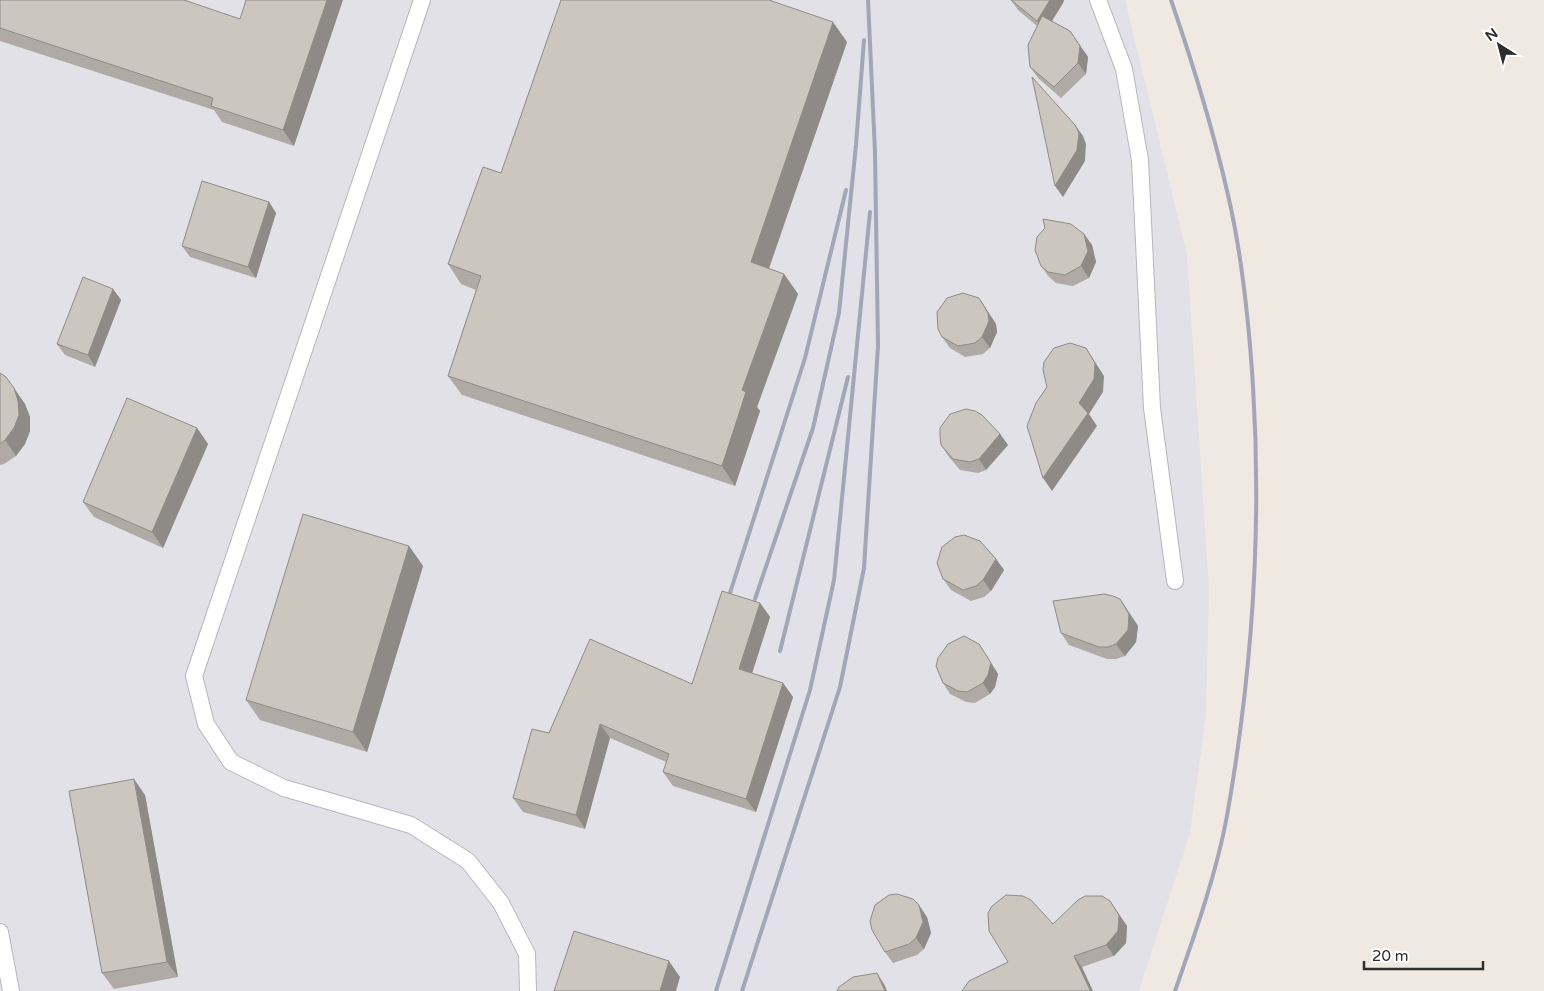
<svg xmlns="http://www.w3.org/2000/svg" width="1544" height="991" font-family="'Varela Round',sans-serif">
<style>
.industrial{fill:#e3e1e8}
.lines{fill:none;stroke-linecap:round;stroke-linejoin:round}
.service-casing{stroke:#b4b7c1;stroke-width:18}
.service{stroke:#fff;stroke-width:16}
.rail{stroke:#a3a6b8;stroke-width:4}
.wall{fill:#afaba4}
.shaded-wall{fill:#8e8b86}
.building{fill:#cbc7bf;stroke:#8e8b86}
</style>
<rect width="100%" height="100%" fill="#efe9e1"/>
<path class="industrial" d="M0,0h1125l62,254 22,335 -3,125 -16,119 -51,158h-1139z"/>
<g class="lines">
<defs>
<g id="service">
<path d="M422,0l-228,676 12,48 25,38 53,26 127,37 57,36 33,42 26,51 1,37"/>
<path d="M1098,0l26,69 16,91 12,248 23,173"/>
<path d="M0,932l11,59"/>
</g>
</defs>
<use href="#service" class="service-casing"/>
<use href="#service" class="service"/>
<g class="rail">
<path d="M1171,0c22,64 42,129 57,195 14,60 21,129 25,191 9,144 -1,288 -26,430 -11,59 -32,118 -52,175"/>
<path d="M730,593l75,-235 41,-168"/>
<path d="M755,599l58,-171 26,-115 17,-168 8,-105"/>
<path d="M780,651l68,-274"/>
<path d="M716,991l94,-301 24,-110 36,-368"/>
<path d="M742,991l98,-304 24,-119 14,-222 -3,-194 -7,-152"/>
</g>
</g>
<g class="wall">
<path d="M0,0l240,19 54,127 -72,-24 -8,-12 -214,-69z"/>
<path d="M1011,0h53l-1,3 -11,18 18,10 18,26 -2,17 -25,24 -23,-20 -8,-11 7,-41 -19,-16z"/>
<path d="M847,42l-78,227 15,5 14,20 -41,113 3,4 -25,75 -273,-91 -14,-19 28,-86 -15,-6 -13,-20 53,-91z"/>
<path d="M269,202l7,11 -20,65 -66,-21 -8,-11z"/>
<path d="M1084,234l8,11 4,17 -7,16 -16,8 -17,-3 -7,-6 -8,-11z"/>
<path d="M113,289l8,11 -26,67 -30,-12 -8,-11z"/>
<path d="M979,298l17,26 1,8 -7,16 -7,6 -18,3 -15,-9 -8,-11z"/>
<path d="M0,373l25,31 5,13v14l-5,13 -9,12 -12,8 -4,1z"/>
<path d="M197,428l11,16 -45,104 -69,-31 -11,-15z"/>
<path d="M1000,434l8,11 -22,25 -8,3 -18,-3 -11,-13 -8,-12z"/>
<path d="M409,546l14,20 -56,186 -107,-32 -14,-20z"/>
<path d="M996,559l8,11 -13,21 -7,6 -13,4 -20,-11 -8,-11z"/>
<path d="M1120,599l18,27 -2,16 -11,14 -9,3h-9l-38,-14 -8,-12z"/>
<path d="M760,603l10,14 -18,56 31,10 10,14 -37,115 -83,-26 -10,-14 3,-10 -56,-24 -25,91 -62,-17 -10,-14 36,-65 143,-49z"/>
<path d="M987,656l11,18 -3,13 -5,7 -15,9 -9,-1 -16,-8 -7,-11z"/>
<path d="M145,795l33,182 -64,12 -12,-16z"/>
<path d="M1117,912l10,14 -1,17 -12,13 -32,11 -74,-5 45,-38z"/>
<path d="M927,917l4,16 -7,16 -7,6 -24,8 -8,-11z"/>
</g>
<g class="shaded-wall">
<path d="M327,0h16l-49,146 -11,-16z"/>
<path d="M1050,0h14l-1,3 -18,29 -8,-11z"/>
<path d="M833,22l14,20 -83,240 -13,-20z"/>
<path d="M1070,31l18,26 -2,17 -8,-11z"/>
<path d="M1075,125l8,11 3,8 -1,17 -22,36 -8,-11z"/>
<path d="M269,202l7,11 -20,65 -8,-11z"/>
<path d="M1084,234l8,11 4,17 -7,16 -8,-12z"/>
<path d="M784,274l14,20 -41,113 3,4 -25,75 -13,-20 20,-76z"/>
<path d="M113,289l8,11 -26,67 -7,-12z"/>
<path d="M979,298l17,26 1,8 -7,16 -8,-11z"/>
<path d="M1086,348l18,28 -1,16 -14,22 8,12 -45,65 -9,-13 36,-75z"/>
<path d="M14,388l11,16 5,13v14l-5,13 -9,12 -11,-16z"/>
<path d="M197,428l11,16 -45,104 -11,-16z"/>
<path d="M1000,434l8,11 -22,25 -7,-11z"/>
<path d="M409,546l14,20 -56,186 -14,-20z"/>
<path d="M996,559l8,11 -13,21 -8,-11z"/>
<path d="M1120,599l18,27 -2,16 -11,14 -9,-12z"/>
<path d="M760,603l10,14 -21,66 -10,-14z"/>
<path d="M979,644l19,30 -3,13 -5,7 -7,-11z"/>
<path d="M783,683l10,14 -37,115 -10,-13z"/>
<path d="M600,724l10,14 -25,91 -9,-14z"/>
<path d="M134,779l11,16 33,182 -11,-15z"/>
<path d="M1110,901l17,25 -1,17 -12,13 -8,-11z"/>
<path d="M919,905l8,12 4,16 -7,16 -8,-11z"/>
<path d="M1074,956l8,11 11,24h-3z"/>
<path d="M669,961l11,16 -4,14h-16z"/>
<path d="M877,973l7,11 3,7h-2z"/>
</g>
<g class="building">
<path d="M0,0h184l56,19 6,-19h81l-44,130 -72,-24 2,-8 -213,-70z"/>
<path d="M561,0h208l64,22 -82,240 33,12 -42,116 4,2 -24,74 -274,-90 33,-100 -33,-12 35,-97 18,6z"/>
<path d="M1011,0h39l-13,21z"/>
<path d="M1042,16l28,15 10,15 -2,17 -24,24 -24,-20 -2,-22z"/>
<path d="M1032,77l43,48 4,8 -2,17 -22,36z"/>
<path d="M202,181l67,21 -21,65 -66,-21z"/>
<path d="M1043,219l28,5 13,10 4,17 -7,15 -16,9 -17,-3 -7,-6 -6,-16 2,-13 8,-9z"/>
<path d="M83,277l30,12 -25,66 -31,-11z"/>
<path d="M963,293l16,5 9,15 1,8 -7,16 -7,6 -17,3 -16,-9 -4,-8 -1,-17 10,-14z"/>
<path d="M1070,343l16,5 9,15 -1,16 -15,24 9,10 -45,65 -16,-52 9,-23 11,-16 -4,-17 1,-8 10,-14z"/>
<path d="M0,373l6,4 8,11 4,13 1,14 -5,13 -9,12 -5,4z"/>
<path d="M127,398l70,30 -45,104 -69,-30z"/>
<path d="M966,409l9,2 7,4 18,19 -21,25 -9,3 -17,-3 -12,-14 -1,-8v-9l10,-14z"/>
<path d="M303,514l106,32 -56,186 -107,-32z"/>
<path d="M964,535l16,6 16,18 -13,21 -7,6 -13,4 -20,-11 -6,-16 5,-16 13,-10z"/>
<path d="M722,591l38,12 -21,66 44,14 -37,116 -83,-27 6,-18 -69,-30 -24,91 -63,-17 19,-69 17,4 41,-94 102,45z"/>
<path d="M1104,594l9,2 7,3 9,15 -1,16 -12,14 -8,3h-9l-38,-14 -8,-32z"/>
<path d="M964,636l15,8 12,19 -3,12 -5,8 -16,9 -9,-1 -15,-8 -7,-17 2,-8 10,-14z"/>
<path d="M134,779l33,183 -65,11 -33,-182z"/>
<path d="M897,894l16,5 6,6 4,17 -7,16 -7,6 -24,8 -13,-22 -2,-9 5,-16 14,-10z"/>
<path d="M1006,895l17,1 8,4 22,24 25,-24 7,-4h17l8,5 9,14 -1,16 -12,14 -32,11 16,34v1h-128l7,-10 39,-19 -19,-31 -1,-18 4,-7z"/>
<path d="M574,931l95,30 -9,30h-106z"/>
<path d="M877,973l8,18h-48l2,-4 14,-10z"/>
</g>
<g transform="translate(1499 45) rotate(324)" stroke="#ffffff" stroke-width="4" paint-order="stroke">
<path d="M0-4L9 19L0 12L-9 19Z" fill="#2e2e2e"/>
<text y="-8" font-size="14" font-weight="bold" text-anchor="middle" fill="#2e2e2e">N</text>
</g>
<path d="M1364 961v8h119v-8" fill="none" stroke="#2e2e2e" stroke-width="2.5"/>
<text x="1372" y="961" font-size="15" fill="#2e2e2e" stroke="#ffffff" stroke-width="4" paint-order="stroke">20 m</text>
</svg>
